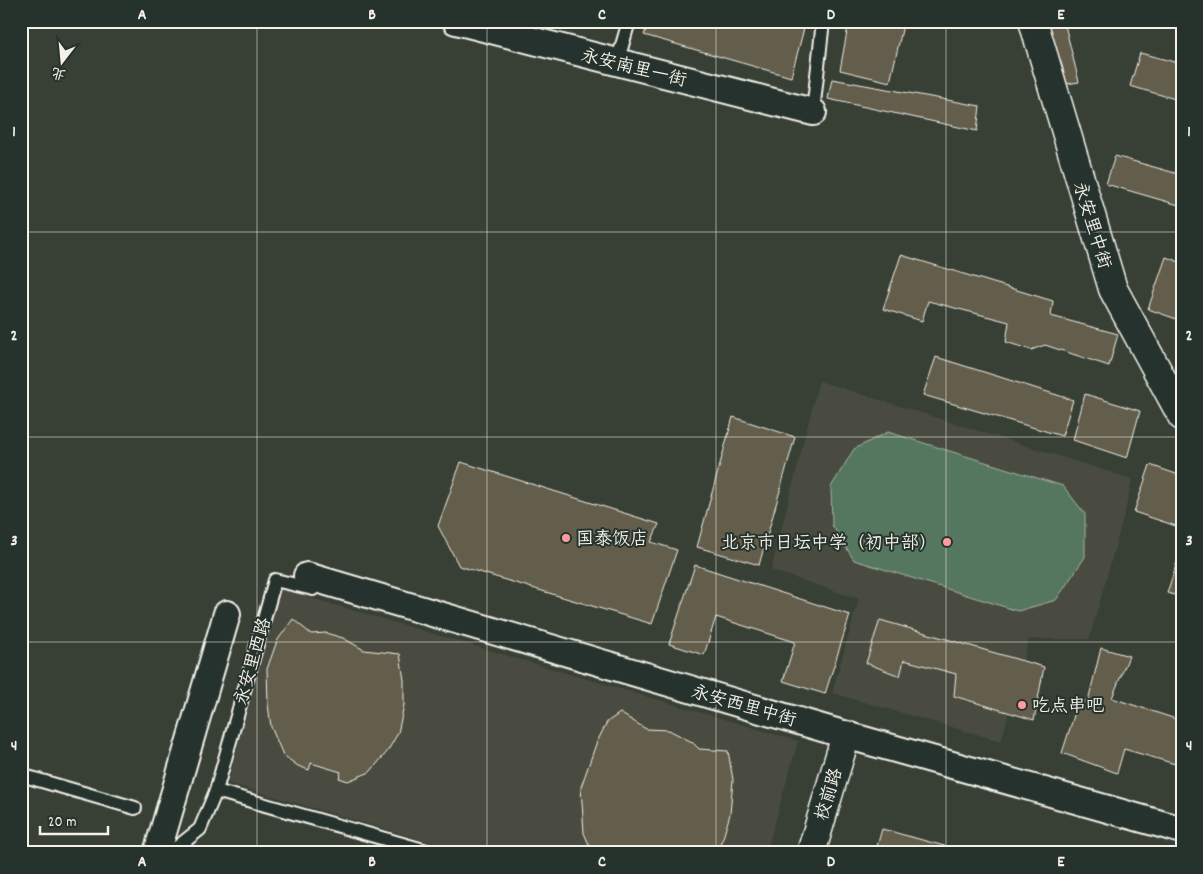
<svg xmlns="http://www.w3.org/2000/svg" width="1203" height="874" font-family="Dekko,'LXGW WenKai TC',sans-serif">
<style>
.built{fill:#484c3f}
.green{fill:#55765f;stroke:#a4b4a4}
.building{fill:#635d4b;stroke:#f4f1e8}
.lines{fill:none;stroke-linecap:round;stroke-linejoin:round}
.service-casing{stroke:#f4f1e8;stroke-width:16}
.minor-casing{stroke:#f4f1e8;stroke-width:30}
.tertiary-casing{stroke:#f4f1e8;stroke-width:31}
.service{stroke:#26332d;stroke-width:12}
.minor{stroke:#26332d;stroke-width:26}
.tertiary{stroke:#26332d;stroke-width:28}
.grid{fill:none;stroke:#f4f1e8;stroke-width:1;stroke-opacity:0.55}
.poi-dot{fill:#ff9aa2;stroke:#26332d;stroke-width:2}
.labels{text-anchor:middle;stroke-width:4;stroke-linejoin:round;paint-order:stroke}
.street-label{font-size:18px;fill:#f4f1e8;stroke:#26332d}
.poi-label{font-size:18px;fill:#f4f1e8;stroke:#26332d;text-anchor:start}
.neatline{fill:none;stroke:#f4f1e8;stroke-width:2}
.grid-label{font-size:16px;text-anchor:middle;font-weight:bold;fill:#f4f1e8}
</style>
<rect width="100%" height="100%" fill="#384036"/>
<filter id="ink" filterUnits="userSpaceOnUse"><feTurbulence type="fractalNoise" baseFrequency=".02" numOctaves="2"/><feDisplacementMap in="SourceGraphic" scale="10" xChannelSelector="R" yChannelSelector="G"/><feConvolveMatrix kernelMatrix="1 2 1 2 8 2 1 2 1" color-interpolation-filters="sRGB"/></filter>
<g filter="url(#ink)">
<g class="built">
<path d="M819,381l313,98 -8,36 -35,124h-60l-28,102 -169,-48 27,-94 -88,-29z"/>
<path d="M280,589l518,152 -32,112h-299l-239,-70z"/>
</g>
<path class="green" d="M888,432l175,54 22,28v43l-29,43 -38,11 -164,-51 -22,-35 -1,-38 23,-38z"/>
<g class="building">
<path d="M550,21h18l-1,5z"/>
<path d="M649,21h157l-15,56 -147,-42z"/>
<path d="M849,21h55l-14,61 -50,-12z"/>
<path d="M1038,21h26l15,61 -25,4z"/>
<path d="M1140,53l42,11v37l-52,-15z"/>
<path d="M832,79l148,27 -3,25 -149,-32z"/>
<path d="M1115,156l67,19v31l-76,-22z"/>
<path d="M901,255l152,46 -2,15 67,18 -9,32 -64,-21 -14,5 -25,-8 3,-20 -81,-21 -6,20 -39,-12z"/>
<path d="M1166,257l16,6v58l-34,-12z"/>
<path d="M936,357l137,43 -11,36 -139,-41z"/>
<path d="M1085,394l55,17 -13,47 -54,-18z"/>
<path d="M733,417l62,20 -36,128 -62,-18z"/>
<path d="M461,462l198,62 -8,18 26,8 -25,74 -193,-58 -21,-40z"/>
<path d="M1150,465l32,11v52l-48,-16z"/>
<path d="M1182,547v50l-15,-4z"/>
<path d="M695,565l155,50 -25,79 -42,-13 12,-39 -79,-25 -12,38 -35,-11z"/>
<path d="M293,619l18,15 15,-1 17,5 21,12 36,4 4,26v25l-6,28 -11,19 -17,20 -22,9 -9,-3 2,-6 -30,-9 -2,7 -11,-4 -15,-11 -12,-28 -3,-23 -1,-35 10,-28z"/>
<path d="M880,620l164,47 -10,53 -80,-24 2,-22 -52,-14 -4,16 -34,-13z"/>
<path d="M1101,648l28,8 -17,42 70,23v45l-58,-17 -7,24 -55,-20 17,-53 9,1z"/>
<path d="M620,713l26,16 23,1 23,12 7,7 29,2 5,29 -3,34 -7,24 -8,15h-117l-7,-4 -7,-16 -3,-46 15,-43 11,-22z"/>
<path d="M882,829l88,24h-95z"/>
</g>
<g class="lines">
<defs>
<g id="service">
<path d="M617,63l12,-42"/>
<path d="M813,112l10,-91"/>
<path d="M21,775l114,33"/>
<path d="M216,791l218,62"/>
<path d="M170,853l30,-24 16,-38 59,-211 38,9"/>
</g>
<g id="minor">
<path d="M456,21l357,91"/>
<path d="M307,576l539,159 336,95"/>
<path d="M157,853l70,-239"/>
</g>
<g id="tertiary">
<path d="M1033,21l80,268 69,127"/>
<path d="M811,853l35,-118"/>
</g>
</defs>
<use href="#service" class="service-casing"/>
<use href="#minor" class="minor-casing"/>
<use href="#tertiary" class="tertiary-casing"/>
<use href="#service" class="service"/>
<use href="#minor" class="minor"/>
<use href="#tertiary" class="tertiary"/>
</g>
</g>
<path class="grid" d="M257,21v832M487,21v832M716,21v832M946,21v832M21,232h1161M21,437h1161M21,642h1161"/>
<g class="poi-dot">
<circle cx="566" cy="538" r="5"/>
<circle cx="947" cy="542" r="5"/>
<circle cx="1022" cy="705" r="5"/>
</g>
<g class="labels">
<g class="street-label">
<text transform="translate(634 67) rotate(14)" y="6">永安南里一街</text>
<text transform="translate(1093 225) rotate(73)" y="6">永安里中街</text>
<text transform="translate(252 661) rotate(-74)" y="6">永安里西路</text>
<text transform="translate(744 705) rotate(16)" y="6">永安西里中街</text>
<text transform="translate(828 794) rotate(-73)" y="6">校前路</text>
</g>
<g class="poi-label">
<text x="576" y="544">国泰饭店</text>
<text x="937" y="548" text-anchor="end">北京市日坛中学（初中部）</text>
<text x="1032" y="711">吃点串吧</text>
</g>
</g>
<rect width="1203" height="874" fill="none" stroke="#26332d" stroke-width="55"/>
<g transform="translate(62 62) rotate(196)" stroke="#26332d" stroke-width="4" paint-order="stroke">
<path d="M0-4L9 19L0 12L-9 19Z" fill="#f4f1e8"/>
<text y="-8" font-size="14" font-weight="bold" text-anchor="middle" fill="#f4f1e8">北</text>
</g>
<path d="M40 826v8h68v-8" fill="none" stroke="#f4f1e8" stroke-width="2.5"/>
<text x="48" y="826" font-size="15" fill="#f4f1e8" stroke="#26332d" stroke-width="4" paint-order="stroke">20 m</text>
<rect x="28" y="28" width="1148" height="818" class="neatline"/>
<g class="grid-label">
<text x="142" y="19">A</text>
<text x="372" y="19">B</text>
<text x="602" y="19">C</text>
<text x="831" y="19">D</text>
<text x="1061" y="19">E</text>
<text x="14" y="136">1</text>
<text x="1189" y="136">1</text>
<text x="14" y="340">2</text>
<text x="1189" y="340">2</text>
<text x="14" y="545">3</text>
<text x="1189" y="545">3</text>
<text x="14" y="750">4</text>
<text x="1189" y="750">4</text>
<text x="142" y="866">A</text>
<text x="372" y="866">B</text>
<text x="602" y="866">C</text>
<text x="831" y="866">D</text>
<text x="1061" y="866">E</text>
</g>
</svg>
